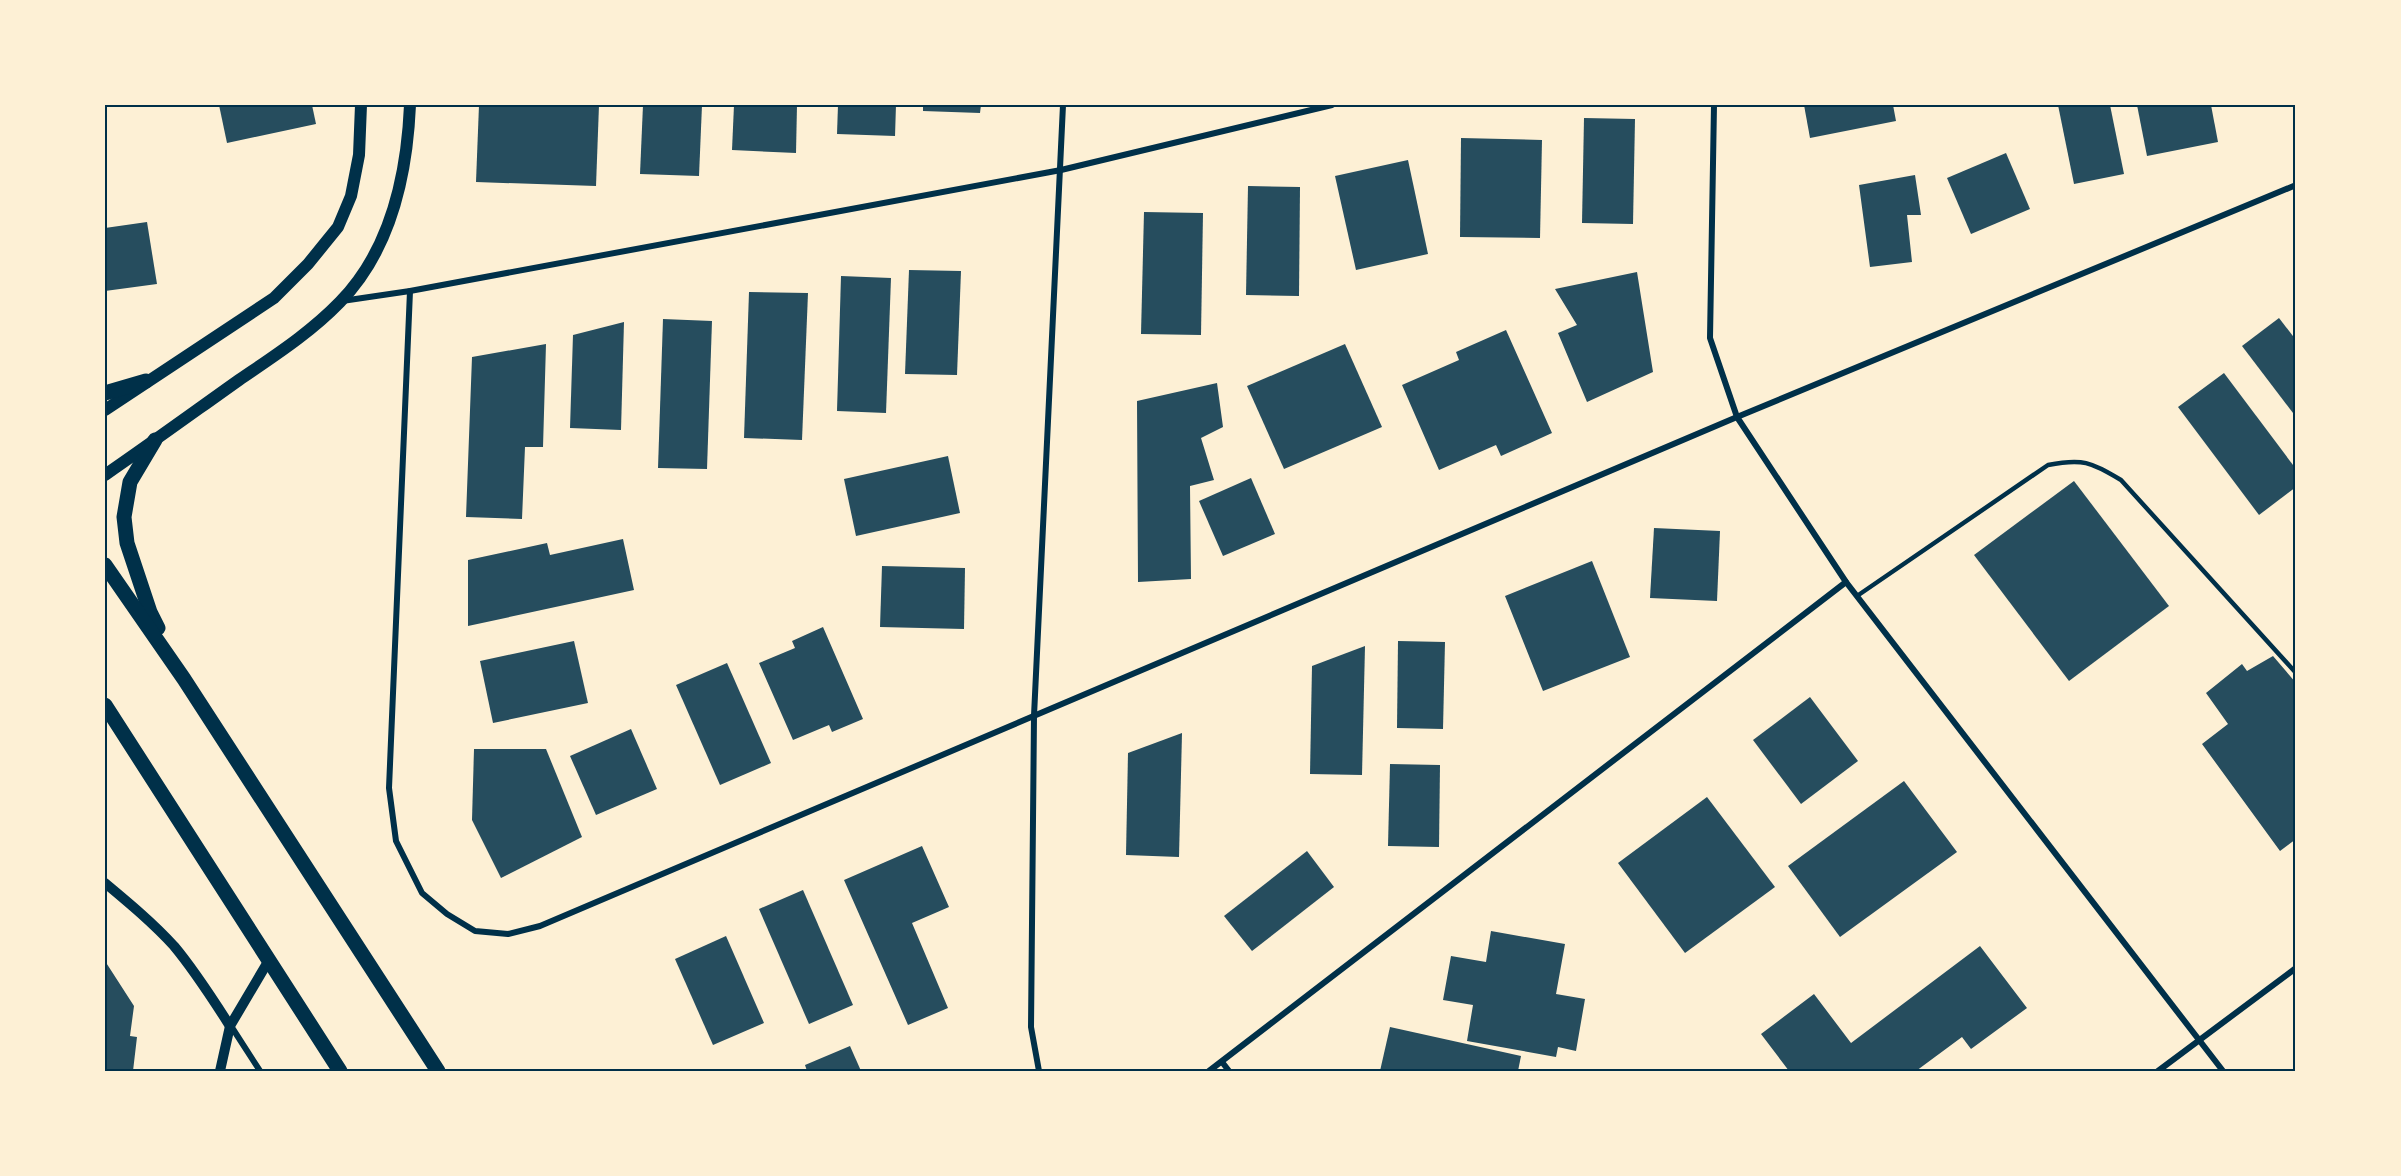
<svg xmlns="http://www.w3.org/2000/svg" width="2401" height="1176" font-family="Lato,sans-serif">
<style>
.building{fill:#264d5e}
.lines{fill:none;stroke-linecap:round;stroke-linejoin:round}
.service{stroke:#003049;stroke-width:4.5}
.minor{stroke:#003049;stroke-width:6}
.tertiary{stroke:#003049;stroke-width:10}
.secondary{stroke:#003049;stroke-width:12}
.primary{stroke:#003049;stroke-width:15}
.neatline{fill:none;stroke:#003049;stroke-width:2}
</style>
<rect width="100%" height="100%" fill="#fdf0d5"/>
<g class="building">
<path d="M219,105h93l4,19 -89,19z"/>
<path d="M479,105h120l-3,81 -120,-4z"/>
<path d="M643,105h59l-3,71 -59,-2z"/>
<path d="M734,105h63l-1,48 -64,-3z"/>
<path d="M838,105h58l-1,31 -58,-2z"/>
<path d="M923,105h58l-1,8 -57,-2z"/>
<path d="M1804,105h89l3,16 -86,17z"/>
<path d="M2058,105h52l14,69 -50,10z"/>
<path d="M2137,105h74l7,37 -71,14z"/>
<path d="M1584,118l51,1 -2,105 -51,-1z"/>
<path d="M1461,138l81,2 -2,98 -80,-1z"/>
<path d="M2006,153l24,56 -59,25 -24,-56z"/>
<path d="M1408,160l20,94 -72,16 -21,-94z"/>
<path d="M1915,175l6,40h-14l5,47 -42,5 -11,-82z"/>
<path d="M1248,186l52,1 -1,109 -53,-1z"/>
<path d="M1144,212l59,1 -2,122 -60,-1z"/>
<path d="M147,222l10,62 -52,7v-63z"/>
<path d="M909,270l52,1 -4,104 -52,-1z"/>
<path d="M1637,272l16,100 -66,30 -29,-69 19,-8 -22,-36z"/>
<path d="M841,276l50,2 -5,135 -49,-2z"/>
<path d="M749,292l59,1 -6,147 -58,-2z"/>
<path d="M2279,318l17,22v77l-54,-71z"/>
<path d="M663,319l49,2 -5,148 -49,-1z"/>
<path d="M624,322l-3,108 -51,-2 3,-93z"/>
<path d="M1506,330l46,103 -51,23 -5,-11 -57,25 -37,-85 57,-25 -3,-8z"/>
<path d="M546,344l-3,103h-18l-3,72 -56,-2 6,-160z"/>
<path d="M1345,344l37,83 -98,42 -37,-83z"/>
<path d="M2224,373l72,96v18l-37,28 -81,-108z"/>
<path d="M1217,383l6,44 -22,11 13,42 -24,6 1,93 -53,3 -1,-181z"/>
<path d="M948,456l12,57 -104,23 -12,-57z"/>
<path d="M1251,478l24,56 -52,22 -24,-55z"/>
<path d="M2074,481l95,125 -100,75 -95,-126z"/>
<path d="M1654,528l66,3 -3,70 -67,-3z"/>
<path d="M623,539l11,51 -166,36v-66l79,-17 3,12z"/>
<path d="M1592,561l38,96 -87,34 -38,-95z"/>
<path d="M882,566l83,2 -1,61 -84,-2z"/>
<path d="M823,627l40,92 -31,13 -3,-7 -36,15 -34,-77 36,-15 -3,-7z"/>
<path d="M574,641l14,62 -95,20 -13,-62z"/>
<path d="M1398,641l47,1 -2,87 -46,-1z"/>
<path d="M1365,646l-3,129 -52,-1 2,-108z"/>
<path d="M2273,656l23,27v156l-16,12 -78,-107 26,-20 -22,-31 36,-29 5,7z"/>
<path d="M727,663l44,100 -51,22 -44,-100z"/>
<path d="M1810,697l48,64 -57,43 -48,-64z"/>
<path d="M631,729l26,60 -61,26 -26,-59z"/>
<path d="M1182,733l-3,124 -53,-2 2,-102z"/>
<path d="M474,749h72l36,88 -81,41 -29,-58z"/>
<path d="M1390,764l50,1 -1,82 -51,-1z"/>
<path d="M1904,781l53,71 -117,85 -52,-71z"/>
<path d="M1707,797l68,90 -90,66 -67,-90z"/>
<path d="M922,846l27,61 -37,16 36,85 -40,17 -64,-145z"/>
<path d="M1307,851l27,36 -82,64 -28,-35z"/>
<path d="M803,890l50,115 -44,19 -50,-115z"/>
<path d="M1491,931l74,13 -9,50 29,5 -9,52 -18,-4 -2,10 -89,-16 6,-36 -30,-5 8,-44 35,6z"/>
<path d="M726,936l38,87 -51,22 -38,-86z"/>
<path d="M1980,946l47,62 -56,41 -9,-12 -46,34h-127l-28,-37 53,-40 37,49z"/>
<path d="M105,961l29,45 -4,30 7,1 -4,34h-28z"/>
<path d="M1390,1027l131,29 -3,15h-138z"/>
<path d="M850,1046l11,25h-54l-2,-6z"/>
</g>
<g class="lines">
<path class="service" d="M1857,596l191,-131c35,-7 42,-3 73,15l175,193"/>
<g class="minor">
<path d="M1714,105l-4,233 27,79 109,165 377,489"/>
<path d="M410,291l-21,497 7,53 26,52 25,21 28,17 33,3 32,-8 1197,-509 559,-232"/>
<path d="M342,301l68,-10 651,-121 271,-65"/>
<path d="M231,1026l29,45"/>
<path d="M1222,1062l7,9"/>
<path d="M1039,1071l-8,-44 3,-311 29,-611"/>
<path d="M1209,1071l637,-489"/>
<path d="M2158,1071l138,-103"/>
</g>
<g class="tertiary">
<path d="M105,883c24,20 48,40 69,63 21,25 38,52 56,80"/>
<path d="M220,1071l10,-45 39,-66"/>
</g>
<g class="secondary">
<path d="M105,410l169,-112 34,-34 30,-37 13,-31 8,-41 2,-50"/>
<path d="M105,475c45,-31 89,-63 134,-95 35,-24 71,-47 101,-78 51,-52 67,-127 70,-197"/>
</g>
<g class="primary">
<path d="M105,393l41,-12"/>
<path d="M155,440l-25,42 -6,35 3,26 23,69 8,16"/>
<path d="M105,565l79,114 254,392"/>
<path d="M105,705l235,366"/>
</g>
</g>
<rect width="2401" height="1176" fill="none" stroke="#fdf0d5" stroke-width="213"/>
<rect x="106" y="106" width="2188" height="964" class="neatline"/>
</svg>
